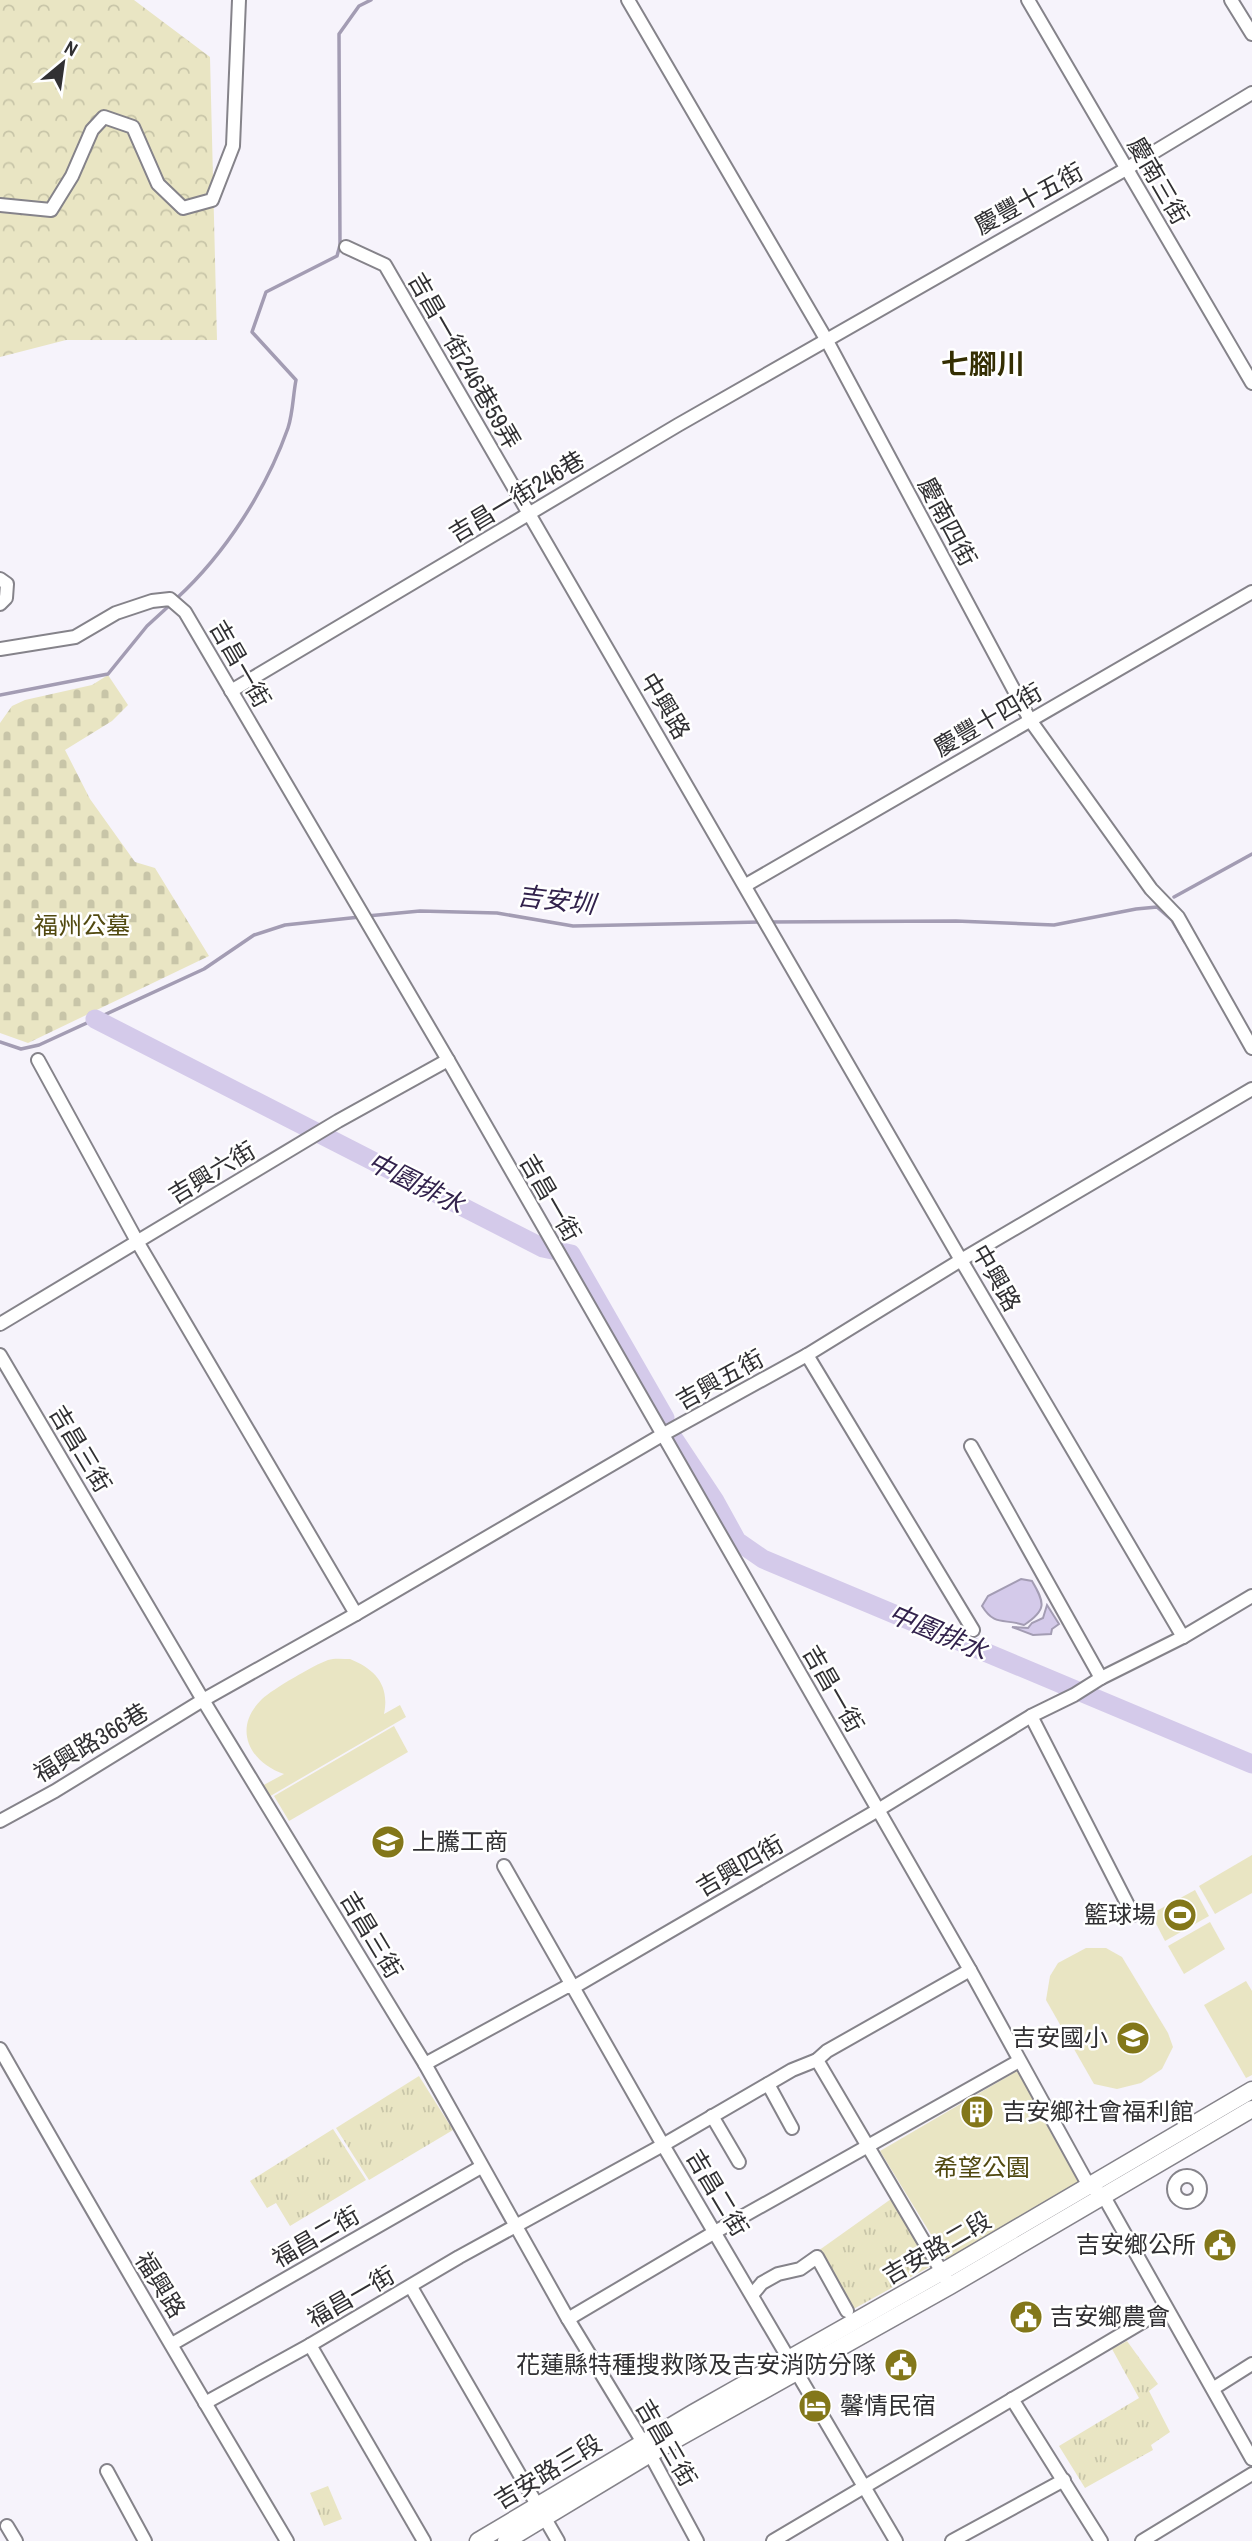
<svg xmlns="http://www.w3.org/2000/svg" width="1252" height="2541" font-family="'Archivo Narrow','Noto Sans TC',sans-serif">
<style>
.grass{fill:url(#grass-tufts)}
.forest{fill:url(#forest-crowns)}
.cemetery{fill:url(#cemetery-stones)}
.green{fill:#e9e5c3}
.water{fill:#d4caea;stroke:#a39cb3;stroke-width:2}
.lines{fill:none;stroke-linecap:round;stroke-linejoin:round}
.stream{stroke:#a39cb3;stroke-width:3.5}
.river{stroke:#d4caea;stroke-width:19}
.minor-casing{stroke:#85838a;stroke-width:16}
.major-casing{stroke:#85838a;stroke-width:19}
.minor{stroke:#fff;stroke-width:12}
.major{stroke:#fff;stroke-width:16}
.labels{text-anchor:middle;stroke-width:5;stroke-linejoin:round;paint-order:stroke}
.street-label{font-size:24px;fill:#313033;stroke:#fff}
.park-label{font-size:24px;fill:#514910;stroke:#fff}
.poi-label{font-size:24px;fill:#313033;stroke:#fff;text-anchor:start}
.water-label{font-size:26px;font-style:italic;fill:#32224c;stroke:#fff}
.quarter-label{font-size:28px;font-weight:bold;fill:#342e02;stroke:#fff}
</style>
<defs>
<pattern id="grass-tufts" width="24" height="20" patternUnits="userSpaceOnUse" patternTransform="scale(1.75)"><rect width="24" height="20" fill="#e9e5c3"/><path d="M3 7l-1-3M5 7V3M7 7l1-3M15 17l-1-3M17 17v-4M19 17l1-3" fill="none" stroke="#c8c5a8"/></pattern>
<pattern id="forest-crowns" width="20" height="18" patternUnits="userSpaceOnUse" patternTransform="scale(1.75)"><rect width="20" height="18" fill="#e9e5c3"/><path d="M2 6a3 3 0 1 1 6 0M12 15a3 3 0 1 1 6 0" fill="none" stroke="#c8c5a8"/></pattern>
<pattern id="cemetery-stones" width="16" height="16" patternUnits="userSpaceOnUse" patternTransform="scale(1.75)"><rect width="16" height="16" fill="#e9e5c3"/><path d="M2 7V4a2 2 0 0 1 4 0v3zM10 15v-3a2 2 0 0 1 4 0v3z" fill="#c8c5a8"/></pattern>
</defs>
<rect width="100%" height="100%" fill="#f6f3fb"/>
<g class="grass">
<path d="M419,2076l34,54 -84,50 -33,-52z"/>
<path d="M333,2129l33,51 -76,46 -14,-23 -9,5 -17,-27z"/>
<path d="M891,2199l40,67 -81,45 -32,-60z"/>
<path d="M1127,2341l31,43 -9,7 21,41 -19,13 2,5 -68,38 -26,-42 80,-48 -27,-49z"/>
<path d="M328,2486l14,33 -18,7 -14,-33z"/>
</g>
<path class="forest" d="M0,0h134l76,57 7,283h-151l-66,17z"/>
<path class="cemetery" d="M108,675l20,30 -16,16 -47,29 25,49 45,63 20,6 54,88 -181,87 -28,-10v-310l12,-17 13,-6 67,-15z"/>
<g class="green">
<path d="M350,1659c25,10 40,26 34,55l16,-9 6,12 -139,81 -7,-11 24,-13c-35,-12 -52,-46 -22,-75 11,-10 52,-34 66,-39 6,-2 15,-1 22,-1z"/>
<path d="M394,1726l14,26 -119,69 -15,-25z"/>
<path d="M1252,1855v38l-37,21 -16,-28z"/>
<path d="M1195,1890l14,26 -44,25 -14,-27z"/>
<path d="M1210,1922l15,27 -41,25 -16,-28z"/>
<path d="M1086,1948h20l16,9 46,76 5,14 -11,22 -21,14 -24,6 -23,-5 -48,-84 4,-24 8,-13z"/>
<path d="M1246,1981l6,10v84l-6,3 -42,-73z"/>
<path d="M1017,2071l67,114 -135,79 -69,-113z"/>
</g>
<g class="water">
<path d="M1021,1579l11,2c13,22 15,29 -8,44 -20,-7 -29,2 -42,-19l6,-10z"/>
<path d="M1047,1605l12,19 -7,5 -1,5 -18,1 -21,-8 16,1 4,-5 11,-5z"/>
</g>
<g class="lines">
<g class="stream">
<path d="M177,598c48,-44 89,-108 111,-170 5,-15 5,-33 8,-48l-44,-48 14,-40 71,-36 3,-11 -1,-211 20,-28 12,-6"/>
<path d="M0,695l108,-21 39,-48 24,-22"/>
<path d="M1174,897l78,-43"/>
<path d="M367,916l53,-5 77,2 76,13 187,-4"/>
<path d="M768,922l188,-1 98,4 82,-16 21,-2 15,13 13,22"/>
<path d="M0,1042l21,7 18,-4 165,-76 50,-34 31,-10 75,-8"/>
</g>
<g class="river">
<path d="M95,1019l448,229 28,6 94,164"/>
<path d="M674,1439l41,62 22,40 26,18 489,205"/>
</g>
<defs>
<g id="minor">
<path d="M628,0l198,339 204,381 121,169 27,28 74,131"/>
<path d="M1028,0l224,383"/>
<path d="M1231,0l21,34"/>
<path d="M0,205l51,5 21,-34 20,-46 12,-13 29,10 25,57 25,24 29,-8 21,-54 6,-146"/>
<path d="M346,247l39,18 576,995 222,377"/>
<path d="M0,579l7,5 -1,14 -6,6"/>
<path d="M0,649l75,-12 41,-24 36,-12 18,-2 15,13 263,448 522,910 119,216 14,9 149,264"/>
<path d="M231,691l447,-266 448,-256 126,-76"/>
<path d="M746,885l506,-293"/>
<path d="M38,1060l100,183 218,371"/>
<path d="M0,1324l338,-203 110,-61"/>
<path d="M0,1355l203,345 222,364 143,255 82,135 47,87"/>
<path d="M807,1355l166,275"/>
<path d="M971,1446l130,232"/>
<path d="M1031,1716l102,199"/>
<path d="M0,1821l55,-30 148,-91 153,-86 306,-179 145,-80 154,-95 291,-171"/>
<path d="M504,1866l159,279 233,396"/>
<path d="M0,2049c94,165 190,329 287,492"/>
<path d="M425,2064l141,-77h8l304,-177 153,-94 43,-21 27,-17 82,-41 69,-41"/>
<path d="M768,2084l24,44"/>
<path d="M712,2116l27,46"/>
<circle cx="1187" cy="2189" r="13"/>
<path d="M946,2279l-129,-219 10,-9 143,-81"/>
<path d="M411,2287l147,254"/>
<path d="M752,2295l10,-12 16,-9 22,-5 17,-12 30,54"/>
<path d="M568,2319l147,-87 304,-171"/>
<path d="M172,2344l309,-177"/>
<path d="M310,2345l114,196"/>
<path d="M1214,2388l38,-24"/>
<path d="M1012,2399l89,142"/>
<path d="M205,2403l105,-58 149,-88 204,-112 129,-75 25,-10"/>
<path d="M107,2471l38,70"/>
<path d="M7,2526l9,15"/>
<path d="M773,2541l393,-233"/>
<path d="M952,2541l112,-61"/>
<path d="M1142,2541l110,-67"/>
</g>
<g id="major">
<path d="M478,2541l215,-128 249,-141 310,-182"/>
<path d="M506,2541l144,-87 300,-168 302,-177"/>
</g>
</defs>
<use href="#minor" class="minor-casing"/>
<use href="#major" class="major-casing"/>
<use href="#minor" class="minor"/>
<use href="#major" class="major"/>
</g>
<defs>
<symbol id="school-disc" viewBox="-11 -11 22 22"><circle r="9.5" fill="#83771a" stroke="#fff"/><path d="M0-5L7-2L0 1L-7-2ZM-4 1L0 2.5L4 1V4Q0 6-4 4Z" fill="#fff"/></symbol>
<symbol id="stadium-disc" viewBox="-11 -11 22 22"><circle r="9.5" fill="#83771a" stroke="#fff"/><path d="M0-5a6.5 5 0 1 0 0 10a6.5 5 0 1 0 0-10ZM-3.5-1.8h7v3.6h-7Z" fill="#fff"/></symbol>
<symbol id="building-disc" viewBox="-11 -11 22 22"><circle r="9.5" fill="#83771a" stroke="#fff"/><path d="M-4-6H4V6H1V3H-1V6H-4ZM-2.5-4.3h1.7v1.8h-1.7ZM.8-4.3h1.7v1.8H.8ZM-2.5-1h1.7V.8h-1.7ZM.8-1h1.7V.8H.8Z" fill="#fff"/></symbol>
<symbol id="civic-disc" viewBox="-11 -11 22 22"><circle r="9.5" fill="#83771a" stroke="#fff"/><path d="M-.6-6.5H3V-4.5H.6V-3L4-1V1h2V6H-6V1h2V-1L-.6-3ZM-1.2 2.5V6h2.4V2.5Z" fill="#fff"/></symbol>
<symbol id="hotel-disc" viewBox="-11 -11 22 22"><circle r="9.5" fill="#83771a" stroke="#fff"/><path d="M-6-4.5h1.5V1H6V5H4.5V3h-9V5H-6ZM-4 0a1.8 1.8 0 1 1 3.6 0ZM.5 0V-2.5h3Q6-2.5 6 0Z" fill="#fff"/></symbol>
</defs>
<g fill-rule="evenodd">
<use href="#school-disc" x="369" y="1823" width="38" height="38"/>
<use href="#stadium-disc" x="1161" y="1896" width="38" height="38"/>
<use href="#school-disc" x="1114" y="2019" width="38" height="38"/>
<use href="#building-disc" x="958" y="2093" width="38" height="38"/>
<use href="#civic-disc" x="1201" y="2226" width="38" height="38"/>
<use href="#civic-disc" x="1007" y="2298" width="38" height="38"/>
<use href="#civic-disc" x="882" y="2346" width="38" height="38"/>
<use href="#hotel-disc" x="796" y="2387" width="38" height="38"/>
</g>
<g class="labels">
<g class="street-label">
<text transform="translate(1158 181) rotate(60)" y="8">慶南三街</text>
<text transform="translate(1029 199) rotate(-29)" y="8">慶豐十五街</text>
<text transform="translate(464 361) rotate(60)" y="8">吉昌一街246巷59弄</text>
<text transform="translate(517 497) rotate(-31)" y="8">吉昌一街246巷</text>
<text transform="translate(947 522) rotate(62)" y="8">慶南四街</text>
<text transform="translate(240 664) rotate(60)" y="8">吉昌一街</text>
<text transform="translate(665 706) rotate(59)" y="8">中興路</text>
<text transform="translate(988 720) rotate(-30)" y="8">慶豐十四街</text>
<text transform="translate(212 1173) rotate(-31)" y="8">吉興六街</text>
<text transform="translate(550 1198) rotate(60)" y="8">吉昌一街</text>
<text transform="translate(996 1278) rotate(60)" y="8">中興路</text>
<text transform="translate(720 1380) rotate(-29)" y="8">吉興五街</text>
<text transform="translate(80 1449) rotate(59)" y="8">吉昌三街</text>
<text transform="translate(833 1689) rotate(60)" y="8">吉昌一街</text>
<text transform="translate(91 1743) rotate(-31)" y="8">福興路366巷</text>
<text transform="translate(740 1866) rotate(-30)" y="8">吉興四街</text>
<text transform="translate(371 1935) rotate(59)" y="8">吉昌三街</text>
<text transform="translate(717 2193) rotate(59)" y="8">吉昌二街</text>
<text transform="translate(316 2237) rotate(-30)" y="8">福昌二街</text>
<text transform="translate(937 2248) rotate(-30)" y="8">吉安路二段</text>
<text transform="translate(160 2285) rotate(58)" y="8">福興路</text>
<text transform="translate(351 2297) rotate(-30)" y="8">福昌一街</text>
<text transform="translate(666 2443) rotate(60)" y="8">吉昌三街</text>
<text transform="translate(548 2472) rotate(-31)" y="8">吉安路三段</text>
</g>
<g class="park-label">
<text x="82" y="934">福州公墓</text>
<text x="982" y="2176">希望公園</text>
</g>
<g class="poi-label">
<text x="412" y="1850">上騰工商</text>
<text x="1156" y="1923" text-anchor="end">籃球場</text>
<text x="1108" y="2046" text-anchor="end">吉安國小</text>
<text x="1002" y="2120">吉安鄉社會福利館</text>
<text x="1196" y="2253" text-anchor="end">吉安鄉公所</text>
<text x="1050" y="2325">吉安鄉農會</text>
<text x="876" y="2373" text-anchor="end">花蓮縣特種搜救隊及吉安消防分隊</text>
<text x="840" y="2414">馨情民宿</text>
</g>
<g class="water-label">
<text transform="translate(556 900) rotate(7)" y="9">吉安圳</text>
<text transform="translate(416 1183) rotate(27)" y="9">中園排水</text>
<text transform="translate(938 1632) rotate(23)" y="9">中園排水</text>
</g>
<g class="quarter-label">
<text x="983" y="374">七腳川</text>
</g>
</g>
<g transform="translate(63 63) rotate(29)" stroke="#ffffff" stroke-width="5" paint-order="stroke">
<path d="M0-5L12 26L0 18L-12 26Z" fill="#313033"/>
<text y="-10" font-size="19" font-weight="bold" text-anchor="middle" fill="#313033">N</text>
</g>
</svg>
